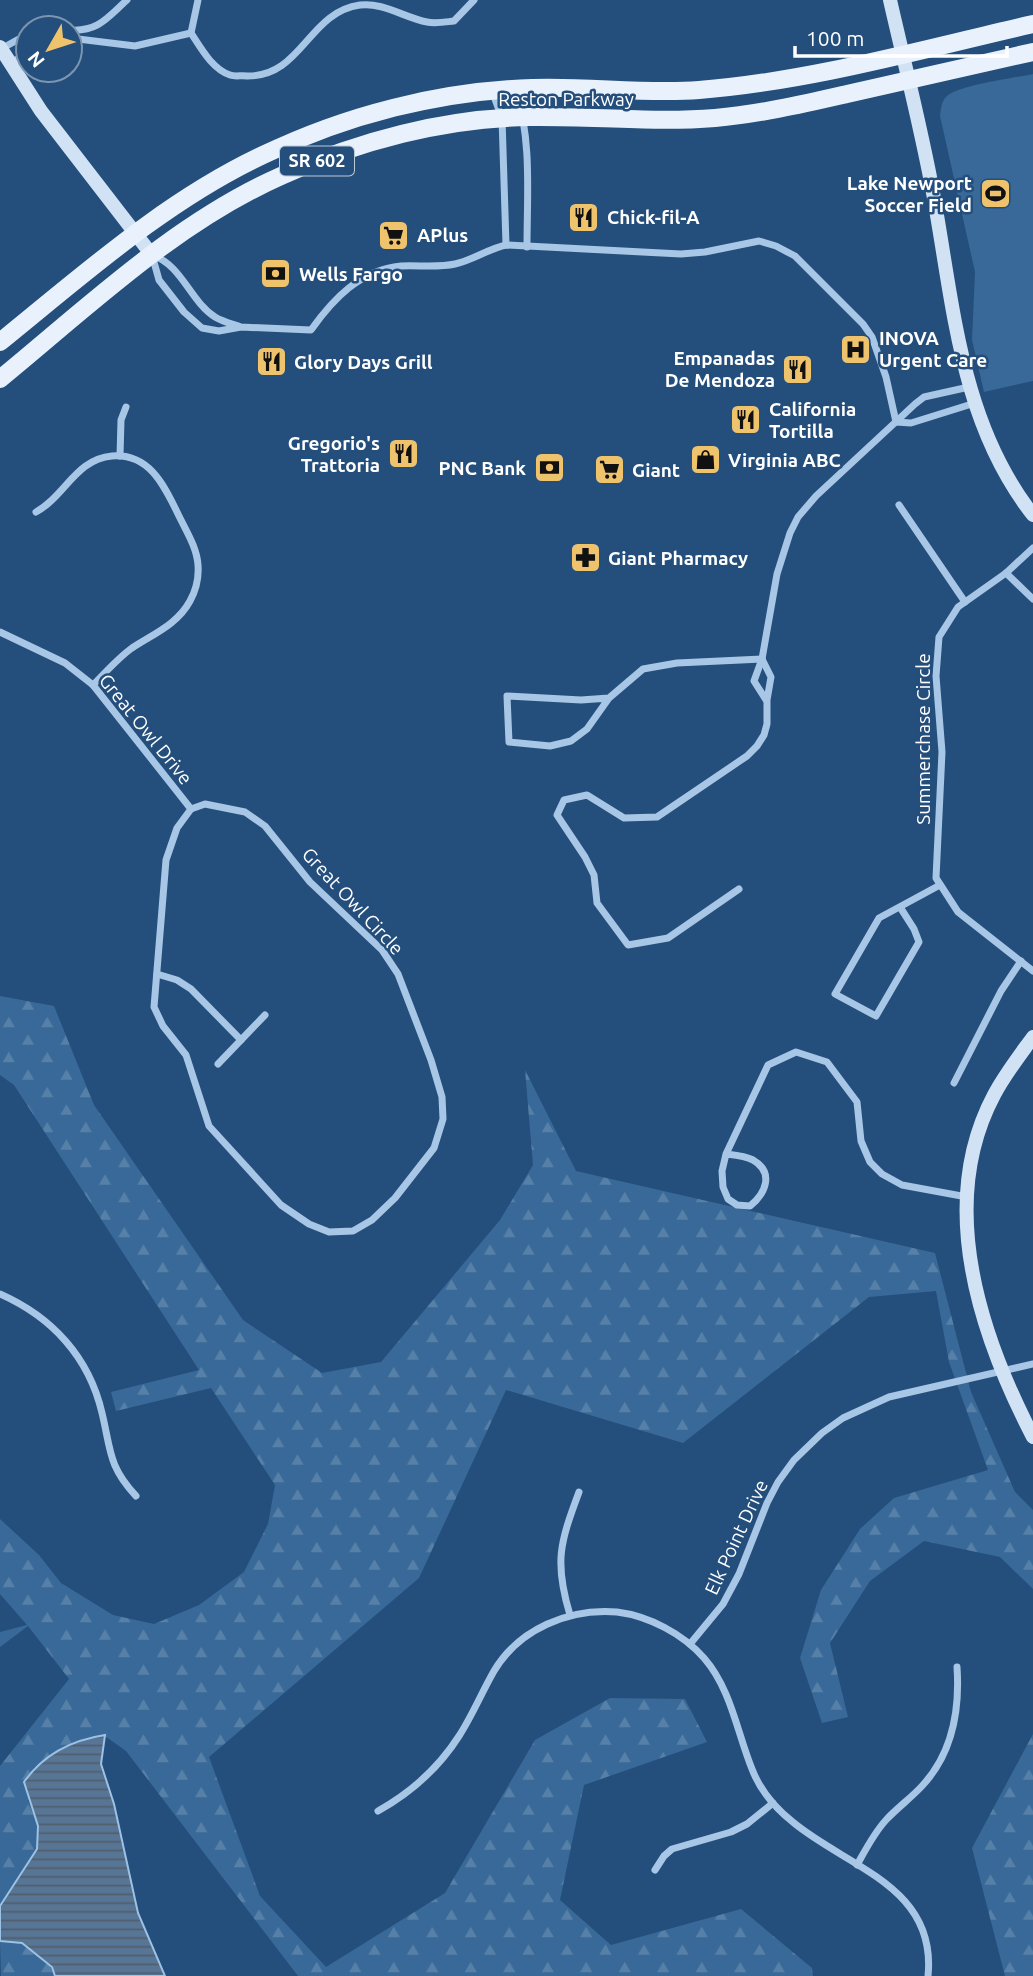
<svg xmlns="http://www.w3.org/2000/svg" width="1033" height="1976" font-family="Ubuntu,sans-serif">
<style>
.forest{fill:url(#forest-firs)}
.pitch{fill:#386998}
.water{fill:url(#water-rules);stroke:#9cc2e5;stroke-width:2}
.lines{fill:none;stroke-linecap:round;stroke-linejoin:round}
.street{stroke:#a8c6e5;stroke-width:7}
.secondary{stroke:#d1e2f4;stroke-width:14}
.primary{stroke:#e8f1fc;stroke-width:18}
.labels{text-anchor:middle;stroke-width:5;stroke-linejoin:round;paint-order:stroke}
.shield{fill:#244e7b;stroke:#bdcad7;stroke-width:2}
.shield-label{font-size:18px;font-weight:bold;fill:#fff}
.street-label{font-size:19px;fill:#fff;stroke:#244e7b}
.poi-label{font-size:19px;font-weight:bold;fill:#fff;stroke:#244e7b;text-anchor:start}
</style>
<defs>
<pattern id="forest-firs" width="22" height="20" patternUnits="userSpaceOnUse" patternTransform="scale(1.75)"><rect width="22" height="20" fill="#386998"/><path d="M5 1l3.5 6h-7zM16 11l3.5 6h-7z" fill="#5680a7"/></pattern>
<pattern id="water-rules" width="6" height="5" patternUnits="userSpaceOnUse" patternTransform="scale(1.75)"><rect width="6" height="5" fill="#577595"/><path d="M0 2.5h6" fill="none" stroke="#515e6d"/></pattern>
</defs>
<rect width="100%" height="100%" fill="#244e7b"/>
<g class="forest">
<path d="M0,996l54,10 40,99 149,215 79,53 59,-11 119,-142 33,-55 -8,-95 51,101 359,82 36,139 44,100 18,18v79l-33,-32 -76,-16 -54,40 -40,62 18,74 -26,6 -22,-65 21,-68 39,-61 34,-31 94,-28 -39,-108 -13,-71 -67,6 -186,146 -177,-53 -87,188 -210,179 51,139 66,71 119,-74 90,-153 75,-42 75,1 22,43 -123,43 -24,115 51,45 130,-36 71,59 1,8h-515l-172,-225 -21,-15 -77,64 10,26 -1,23 -37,57v-140l69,-87 -41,-53 -28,21v-15l27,-7 -27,-31v-75l39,36 22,28 52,32 41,9 45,-19 45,-33 24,-48 7,-39 -64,-97 -95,23 -5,-19 88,-22 -185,-285 -14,-10z"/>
<path d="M1033,1734v242h-28l-33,-128z"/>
<path d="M0,1941l22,1 31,25 2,9h-54z"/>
</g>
<path class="pitch" d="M1033,74v307l-49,11 -12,-52 3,-68 -35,-156c1,-7 1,-15 7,-20 13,-11 68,-18 86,-22z"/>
<path class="water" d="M105,1735l-4,29 13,40 24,109 27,63h-110l-3,-9 -30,-24 -22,-2v-35l37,-57 1,-23 -14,-44c19,-27 48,-42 81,-47z"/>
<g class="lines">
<g class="street">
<path d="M198,0l-7,33c10,15 21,36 39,42 5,2 12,0 17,1 55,1 61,-64 113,-71 23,-3 45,13 67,17 8,2 18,0 27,-1l20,-21"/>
<path d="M43,28h7"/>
<path d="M70,30c28,2 37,-12 57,-30"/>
<path d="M70,38l65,8 56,-13"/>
<path d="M1,49l27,-15"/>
<path d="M10,64l18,-12"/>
<path d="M492,91l10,27 4,127"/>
<path d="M516,91c16,50 11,104 11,156"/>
<path d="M241,327c-8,-3 -18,-5 -26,-10 -25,-16 -33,-52 -63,-62l7,25 25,32 18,16 17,3 22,-4 70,3c22,-31 49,-60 90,-64 18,-1 36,2 54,-2 18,-4 33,-15 51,-19l175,9 24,-2 54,-11 17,5 19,10 68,68 9,13 14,40 10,45"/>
<path d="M896,422l15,1 64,-20"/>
<path d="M120,456l1,-36 5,-13"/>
<path d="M899,505l66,97"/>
<path d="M36,512c29,-16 40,-53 76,-56 40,-3 54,34 69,64 7,14 16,29 17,45 1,13 -2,25 -8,36 -13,24 -37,33 -58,47 -14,10 -26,24 -39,37"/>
<path d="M1033,548l-27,25 -48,34 -19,30 -3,39 6,76 -6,126 22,34 75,59"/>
<path d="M1006,573l27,26"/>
<path d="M0,632l65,31 28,22 98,124"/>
<path d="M609,698l-28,2 -74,-4 2,46 41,4 21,-5 16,-12 22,-31 34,-29 34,-6 85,-4"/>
<path d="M766,700l-12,-19 8,-22 15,-85 13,-41 8,-16 18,-21 99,-92 9,-7 45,-10"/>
<path d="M205,804l40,8 20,14 45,56 72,68 16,24 33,86 11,37 1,22 -9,29 -39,50 -23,22 -19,11 -24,1 -20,-8 -28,-19 -72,-79 -23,-71 -23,-29 -9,-19 12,-147 11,-32 14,-19z"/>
<path d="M739,889l-71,49 -40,7 -31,-42 -3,-28 -9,-18 -28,-42 7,-15 23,-5 37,23 33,-1 90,-61 10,-10 7,-11 3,-11v-24l4,-23 -9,-18"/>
<path d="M900,907l14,22 5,13 -43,74 -41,-22 44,-76 61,-33"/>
<path d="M157,974l20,6 14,9 50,51"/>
<path d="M218,1064l47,-49"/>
<path d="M954,1083l47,-92 20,-30"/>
<path d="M726,1154c8,1 19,2 27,6 22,13 12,34 -3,46l-13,-1 -9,-6 -5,-12 -1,-16 4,-17 42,-89 28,-13 31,10 30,40 4,39 9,21 12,12 20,11 65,12"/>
<path d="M0,1294c52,23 89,63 102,119 9,37 6,53 34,83"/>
<path d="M570,1615c-16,-53 -10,-72 9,-123"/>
<path d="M690,1644l33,-40 16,-30 28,-71 11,-21 16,-22 28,-27 21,-15 46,-21 144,-33"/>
<path d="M378,1811c34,-19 60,-42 81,-75 13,-20 23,-44 35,-65 25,-42 75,-63 123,-59 32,4 66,22 87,46 27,31 33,74 48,111 8,21 24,40 42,54 55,45 143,64 134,153"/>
<path d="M857,1865c9,-16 17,-32 29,-45 11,-12 25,-22 36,-34 31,-33 38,-75 35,-119"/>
<path d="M655,1870l9,-14 8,-7 59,-17 16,-8 26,-21"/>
</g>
<g class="secondary">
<path d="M890,0c15,66 32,131 44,198 20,111 27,225 99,317"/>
<path d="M0,47l41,64 111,144"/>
<path d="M1033,1037c-13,18 -28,37 -39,58 -58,109 -14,240 39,342"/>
</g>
<g class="primary">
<path d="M0,342c83,-67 165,-141 263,-187 83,-40 177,-64 269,-67 56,-2 112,6 167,2 113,-9 224,-41 334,-66"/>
<path d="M0,379c88,-72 175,-156 281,-203 77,-35 164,-58 249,-59 62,-1 124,6 185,1 45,-4 88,-14 132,-24 62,-14 124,-28 186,-42"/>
</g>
</g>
<defs>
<symbol id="stadium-square" viewBox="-11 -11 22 22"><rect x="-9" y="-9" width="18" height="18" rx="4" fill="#efc26c" stroke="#244e7b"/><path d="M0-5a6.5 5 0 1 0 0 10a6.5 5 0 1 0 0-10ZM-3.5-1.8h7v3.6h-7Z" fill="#111"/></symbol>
<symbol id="restaurant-square" viewBox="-11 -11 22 22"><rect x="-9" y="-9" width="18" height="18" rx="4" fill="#efc26c" stroke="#244e7b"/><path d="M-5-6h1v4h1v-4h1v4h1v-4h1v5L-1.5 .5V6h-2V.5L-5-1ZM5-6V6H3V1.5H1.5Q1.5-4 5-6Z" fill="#111"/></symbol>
<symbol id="supermarket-square" viewBox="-11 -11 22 22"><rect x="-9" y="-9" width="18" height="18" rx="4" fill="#efc26c" stroke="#244e7b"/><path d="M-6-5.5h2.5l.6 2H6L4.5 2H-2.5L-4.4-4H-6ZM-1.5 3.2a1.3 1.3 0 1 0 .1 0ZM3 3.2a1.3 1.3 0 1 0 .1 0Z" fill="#111"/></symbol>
<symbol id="bank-square" viewBox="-11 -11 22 22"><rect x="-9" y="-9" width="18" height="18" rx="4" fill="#efc26c" stroke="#244e7b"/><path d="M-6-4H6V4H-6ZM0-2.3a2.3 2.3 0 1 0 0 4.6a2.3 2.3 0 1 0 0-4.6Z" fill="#111"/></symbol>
<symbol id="hospital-square" viewBox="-11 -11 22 22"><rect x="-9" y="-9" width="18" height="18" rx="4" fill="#efc26c" stroke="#244e7b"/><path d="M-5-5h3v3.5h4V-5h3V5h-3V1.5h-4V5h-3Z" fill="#111"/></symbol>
<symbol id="shop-square" viewBox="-11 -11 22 22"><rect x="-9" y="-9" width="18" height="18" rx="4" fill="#efc26c" stroke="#244e7b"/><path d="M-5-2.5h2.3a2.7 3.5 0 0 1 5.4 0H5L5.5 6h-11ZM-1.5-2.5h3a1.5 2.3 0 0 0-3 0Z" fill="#111"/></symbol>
<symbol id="pharmacy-square" viewBox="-11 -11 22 22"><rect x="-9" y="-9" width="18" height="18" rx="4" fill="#efc26c" stroke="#244e7b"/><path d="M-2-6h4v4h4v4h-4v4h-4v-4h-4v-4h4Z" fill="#111"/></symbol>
</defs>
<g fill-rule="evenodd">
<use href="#stadium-square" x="978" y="176" width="35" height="35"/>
<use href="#restaurant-square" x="566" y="200" width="35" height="35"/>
<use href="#supermarket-square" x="376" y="218" width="35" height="35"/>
<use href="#bank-square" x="258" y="256" width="35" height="35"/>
<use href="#hospital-square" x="838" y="332" width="35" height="35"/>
<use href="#restaurant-square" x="254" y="344" width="35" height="35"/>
<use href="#restaurant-square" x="780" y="352" width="35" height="35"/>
<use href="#restaurant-square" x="728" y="402" width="35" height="35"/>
<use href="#restaurant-square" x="386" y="436" width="35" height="35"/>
<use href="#shop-square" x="688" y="442" width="35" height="35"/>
<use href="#bank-square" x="532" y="450" width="35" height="35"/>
<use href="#supermarket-square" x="592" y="452" width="35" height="35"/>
<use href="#pharmacy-square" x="568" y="540" width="35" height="35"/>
</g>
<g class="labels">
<rect class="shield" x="280" y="146.5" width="74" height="29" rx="5"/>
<g class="shield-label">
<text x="317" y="167">SR 602</text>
</g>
<g class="street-label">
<text x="566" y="106">Reston Parkway</text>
<text transform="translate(146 729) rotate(51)" y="7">Great Owl Drive</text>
<text transform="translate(923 739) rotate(-90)" y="7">Summerchase Circle</text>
<text transform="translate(353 901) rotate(47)" y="7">Great Owl Circle</text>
<text transform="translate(736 1537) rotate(-65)" y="7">Elk Point Drive</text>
</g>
<g class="poi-label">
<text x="972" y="190" text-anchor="end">Lake Newport<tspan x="972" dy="22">Soccer Field</tspan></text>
<text x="607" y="224">Chick-fil-A</text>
<text x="417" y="242">APlus</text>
<text x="299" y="281">Wells Fargo</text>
<text x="879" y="345">INOVA<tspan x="879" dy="22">Urgent Care</tspan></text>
<text x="775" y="365" text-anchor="end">Empanadas<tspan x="775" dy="22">De Mendoza</tspan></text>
<text x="294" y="369">Glory Days Grill</text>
<text x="769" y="416">California<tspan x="769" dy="22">Tortilla</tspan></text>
<text x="380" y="450" text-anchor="end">Gregorio's<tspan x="380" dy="22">Trattoria</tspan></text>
<text x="728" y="467">Virginia ABC</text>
<text x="526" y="475" text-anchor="end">PNC Bank</text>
<text x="632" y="477">Giant</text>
<text x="608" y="565">Giant Pharmacy</text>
</g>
</g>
<g transform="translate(49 49) rotate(231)"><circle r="33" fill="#244e7b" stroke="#7c95b0" stroke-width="2"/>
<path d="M0-5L12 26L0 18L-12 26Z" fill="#efc26c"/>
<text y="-10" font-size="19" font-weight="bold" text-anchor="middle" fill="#ffffff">N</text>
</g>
<path d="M795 46v10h212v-10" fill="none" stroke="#ffffff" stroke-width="3.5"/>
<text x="806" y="46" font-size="21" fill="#ffffff" stroke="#244e7b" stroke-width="5" paint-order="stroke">100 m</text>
</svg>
